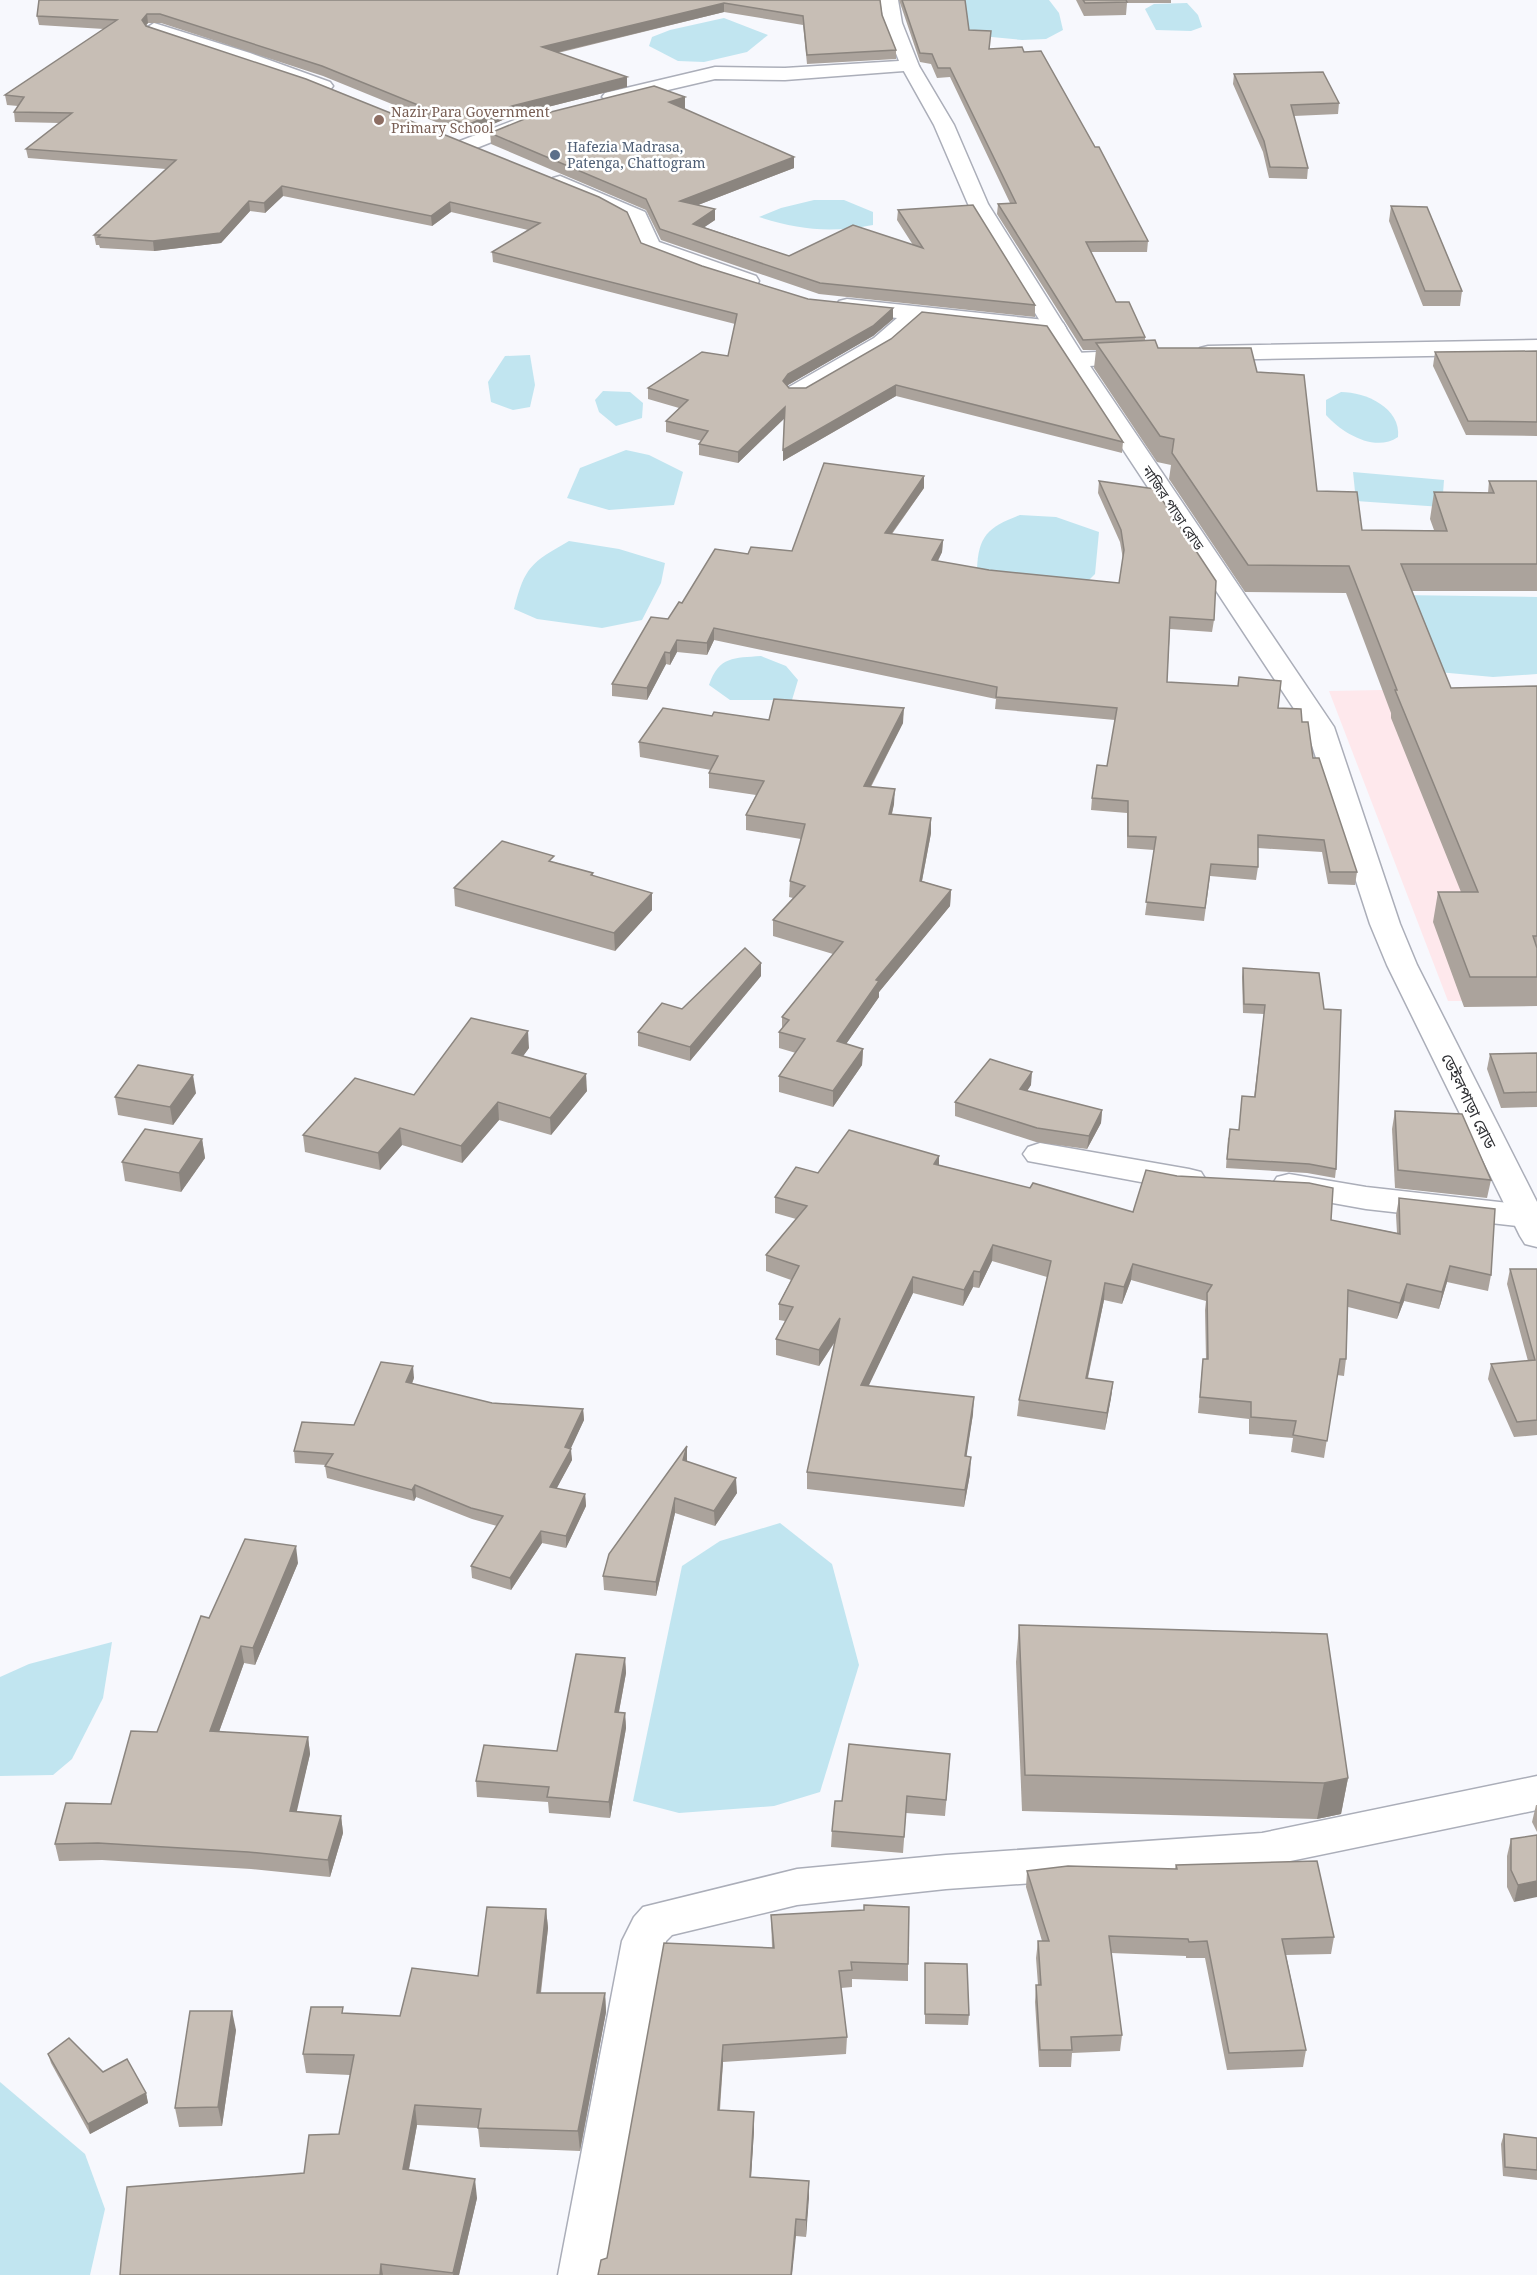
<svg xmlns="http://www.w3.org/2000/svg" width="1537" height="2275" font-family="'Noto Serif','Noto Sans Bengali',serif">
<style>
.industrial{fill:#fee8ec}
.water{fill:#c1e5f0}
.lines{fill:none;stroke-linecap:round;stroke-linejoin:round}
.minor-casing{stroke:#abaeb9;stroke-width:3}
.secondary-casing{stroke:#abaeb9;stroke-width:3}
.minor{fill:#fff;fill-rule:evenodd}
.secondary{fill:#fff;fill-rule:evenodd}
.wall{fill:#aba39c}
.shaded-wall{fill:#8b857f}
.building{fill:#c7beb5;stroke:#8b857f;stroke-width:1.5}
.education-dot{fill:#8d6e63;stroke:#fff;stroke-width:2}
.service-dot{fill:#5c6f8a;stroke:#fff;stroke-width:2}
.labels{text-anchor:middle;stroke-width:5;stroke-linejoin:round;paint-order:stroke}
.far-education-label{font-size:14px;fill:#785e54;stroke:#fff;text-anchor:start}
.far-service-label{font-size:14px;fill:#4e5e75;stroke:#fff;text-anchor:start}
.far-street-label{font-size:14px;fill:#2e2f33;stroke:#fff}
.street-label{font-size:16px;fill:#2e2f33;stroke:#fff}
</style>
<rect width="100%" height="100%" fill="#f7f8fd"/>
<path class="industrial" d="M1537,687v314h-89l-119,-310z"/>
<g class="water">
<path d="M949,0h100l10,13 4,17 -17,9 -24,1 -83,-8z"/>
<path d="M1187,3l11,12 4,12 -11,4 -35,-1 -11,-21 9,-5z"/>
<path d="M724,18l44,17 -21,17 -43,10 -26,-1 -29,-15 3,-9 18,-7z"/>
<path d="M814,200h30l29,12v13c-43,8 -73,5 -114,-8l22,-9z"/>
<path d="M530,355l5,30 -5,22 -17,3 -22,-8 -3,-20 17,-26z"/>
<path d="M603,391l27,1 13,11 -1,15 -26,8 -17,-14 -4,-12z"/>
<path d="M1341,392c25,0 60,16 57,45 -23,16 -56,-4 -72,-22v-15z"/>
<path d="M626,450l23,5 34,17 -9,33 -65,5 -42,-12 13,-30z"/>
<path d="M1353,472l91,8 -2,27 -86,-6z"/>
<path d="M1020,515l36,2 43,15 -4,42 -9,9 -109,-13c1,-35 12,-43 43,-55z"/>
<path d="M569,541l50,8 46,14 -4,20 -19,37 -40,8 -65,-9 -23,-10c11,-43 17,-46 55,-68z"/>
<path d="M1399,595l138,2v77l-44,3 -55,-5z"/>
<path d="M761,656l25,10 12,14 -6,20h-62l-21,-15c10,-29 25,-27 52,-29z"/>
<path d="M780,1523l52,41 27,101 -39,127 -46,14 -95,7 -46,-12 49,-235 38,-25z"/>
<path d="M112,1642l-9,56 -31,61 -19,16 -53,1v-99l29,-13z"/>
<path d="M0,2082l85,72 20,55 -15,66h-90z"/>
</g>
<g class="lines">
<defs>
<g id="minor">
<path d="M880,0h18l4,23 17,43 -2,4 -132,10 -70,-1 -103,24 -10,-6 3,-4 110,-26 70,1 114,-7 -15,-38z"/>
<path d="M154,23l96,30 80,29 3,4 -3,4h-14l-168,-57 -3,-4z"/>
<path d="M533,113l10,6 -3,4 -66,26h-14l-3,-4 3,-4z"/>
<path d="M560,176l85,36 14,30 97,34 3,5 -3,5h-16l-98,-35 -13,-31 -76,-34 -3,-4 3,-4z"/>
<path d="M847,299l208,22 8,2 3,5 -3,5 -8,2 -134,-15 -31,28 -85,49h-16l-4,-5 4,-5 85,-49 23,-20 -58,-7 -3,-5 3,-5z"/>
<path d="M1537,340v14l-329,6 -8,-2 -3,-5 3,-5 8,-2z"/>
<path d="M1139,350l8,2 3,5 -3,5 -72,5 -8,-2 -3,-5 3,-5 8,-2z"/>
<path d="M1040,1143l149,26 12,3 5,8 -5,8 -12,3 -161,-30 -5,-7 5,-7z"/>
<path d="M1289,1174l77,13 160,18 11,3v16l-11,3 -160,-18 -89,-16 -5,-8 5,-8z"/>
<path d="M1537,1776v34l-275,57 -316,22 -149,16 -125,30 -6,6 -60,334h-48l64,-334 12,-24 9,-10 154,-38 149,-14 316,-22z"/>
</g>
<path id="secondary" d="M910,60l9,6 35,59 34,79 98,156 248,367 66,197 17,41 120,237v45l-12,-3 -5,-8 -133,-271 -17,-41 -64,-197 -242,-367 -96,-156 -34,-79 -33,-59z"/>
</defs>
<use href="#minor" class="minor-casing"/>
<use href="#secondary" class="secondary-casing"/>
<use href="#minor" class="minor"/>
<use href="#secondary" class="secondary"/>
</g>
<g class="wall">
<path d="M39,0h841l2,15 14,35v9l-89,5 -4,-39 -79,-13 -166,41 69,24v10l-115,29 -44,19 -145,-59 -162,-53h-13l-2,2 495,218 61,23 106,33 85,20 -20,17 -85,49 -1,1 2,2h17l85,-49 232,103 -1,11 -226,-57 -113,65 1,-43 -46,45 -39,-8v-11l3,-3 -36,-9v-11l13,-13 -31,-9v-11l80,-32 7,-32 -242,-62 -1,-10 36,-22 -77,-18 -19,14 -149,-30 -18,17 -15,-2 -29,32 -67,8 -54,-3 -1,-3h-3l-2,-10 72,-66 -138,-11 -2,-9 34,-26 -45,-1 -1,-10 4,-6 -11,-1 -2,-10 99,-66 -65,-4 -2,-9z"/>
<path d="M899,0h66l4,30 21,19 34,3 124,189 -1,11h-56l25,50 29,35v4l13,7 99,24 60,119 45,39h72l-4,-11 4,-27 54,1 1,-12h48v110h-125l39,97 86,-2v320l-73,1 -31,-85 5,-30h23l-70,-174v-5l-45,-120 -101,-1 -76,-113 2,-14 -14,-3 -63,-94 2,-18h-13l-86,-136 1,-10 12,-1 -60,-126 -13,1 -6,-14 -11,-2z"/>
<path d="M1076,0h95v3h-44l-1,12 -42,1z"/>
<path d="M1234,74l105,29 -1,11 -44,2 14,52 -1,11 -38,-1 -6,-26 -30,-68z"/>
<path d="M685,97v11h-2l111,60 -96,37 17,4v11l-11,7 85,29 124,-11 -16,-25 1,-10 137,95v12l-216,-23 -158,-54 -15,-30 -155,-66 -1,-11z"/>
<path d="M1391,206l71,85 -2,15h-37l-34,-85z"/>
<path d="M1537,351v85l-71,-1 -33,-69 2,-14z"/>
<path d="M1099,481l115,139 -2,12 -42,-3 -3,53 111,26 24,14 11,36 44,114 -2,13 -27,-1 -6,-32 -64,-4v19l-2,13 -46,-4 -6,45 -59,-6 9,-65 -27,-2v-35l-36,-3 1,-12 15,-32 8,-46 -120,-11 1,-10 -282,-59 -7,15 -30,-3 -7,13 -4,-1 -19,36 -35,-4v-12l70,-81 66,-49 44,-3 132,-63 -32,46 51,6 -1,12 -4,9 51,9 130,13 4,-24 -3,-17 -22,-49z"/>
<path d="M712,716l57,4 134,3 -32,64 23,17 -2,10 39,4v15l-9,48 29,9 -1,16 -71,86v5l-33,47 17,5 -1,16 -29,42 -54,-15v-16l17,-23 -17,-5v-16l3,-4v-11l51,-63 -60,-18v-16l20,-22 -4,-1 1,-16 11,-42 -55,-9v-15l10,-20 -47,-7v-15l2,-3 -71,-13 -1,-15z"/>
<path d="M554,862l39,11v3l59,34 -37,41 -160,-45 -1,-18z"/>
<path d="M1243,968l76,5 17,196 -1,9 -28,-5 -81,-5 2,-30 10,-8 16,-33 10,-83 -21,-1 -1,-36z"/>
<path d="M761,976l-71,85 -52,-15v-14l44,-23z"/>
<path d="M529,1048l-6,8 64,35 -36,44 -52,-15 -37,43 -60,-18 -22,25 -75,-18 -2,-17 111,-40z"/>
<path d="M1537,1053v54l-36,1 -14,-39 3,-15z"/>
<path d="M1031,1085l-4,6 75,19 -1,13 -14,26 -51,-7 -81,-26v-14z"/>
<path d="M196,1093l-23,32 -55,-10 -3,-18z"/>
<path d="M1395,1111l96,69 -4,18 -92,-10 -3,-59z"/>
<path d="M202,1139l3,19 -24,34 -56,-11 -3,-19z"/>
<path d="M939,1165l91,23 103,24 198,8 66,13 -1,-18 3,-17 92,77 -3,16 -41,-9 -8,27 -35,-8 -7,18 -49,-12 -2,52 -2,17 -7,-1 -13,83 -33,-6 2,-14 -44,-4v-15l-51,-6 5,-54h3l-1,-49 1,-9 -75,-21 -9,24 -18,-4 -16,78 25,4 -2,16 -6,32 -88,-14 2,-16 28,-123 -55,-16 -13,27 -6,-1 -10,19 -50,-13 -45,93 105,28 -7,42 4,18 -6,33 -157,-18v-17l28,-130 -16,24 -43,-11v-16l9,-18 -6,-1v-16l12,-24 -25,-9v-16l30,-36 -21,-6v-16l43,-24z"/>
<path d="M1510,1269h27v166l-23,2 -26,-58 3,-15 37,-3 -21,-77z"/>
<path d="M414,1378l-2,6 80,19 91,6 1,11 -14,29 2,11 -16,29 29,5 1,12 -20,42 -24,-5 -31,47 -39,-12 -1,-12 26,-40 -25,-7 -56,-22 -2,4 -87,-23 -2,-12 1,-1 -31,-2 -1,-12 60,-26z"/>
<path d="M687,1461l50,32 -22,33 -40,-13 -19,83 -52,-6 -1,-14z"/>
<path d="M298,1563l-43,102 -11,-2 -25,69 89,5 2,17 -14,57 45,5 2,17 -13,44 -79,-8 -149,-9 -43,1 -4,-17 56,-40 46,-72 52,-114z"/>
<path d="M1019,1626l329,152 -7,36 -24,5 -295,-8 -6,-149z"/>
<path d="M625,1658l1,15 -7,39 6,1 1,15 -16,90 -61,-5 -1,-11 -71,-5 -1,-16 81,-30z"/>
<path d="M949,1770l-4,46 -39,-3 -3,40 -72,-6 1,-16 10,-30z"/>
<path d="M1536,1805h1v27l-5,-10z"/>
<path d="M1537,1835l-23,67 -7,-15v-31l4,-17z"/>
<path d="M1176,1865l158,72 -3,17 -45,1 20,95 -3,17 -76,3 -22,-112h-19v-2l-75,-3 11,82 -2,16 -48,2 -1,14h-32l-4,-65 1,-17h2l-2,-27 2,-17h4l-16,-54 1,-16 148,-2z"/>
<path d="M546,1909l2,19 -7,65h64l1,19 -26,139 -100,-4 -2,-19 -61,-3 -8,45 68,28 -18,77h-339l184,-102 35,-39 11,-59 -44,-2 -3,-19 41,-41 56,3 78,-40z"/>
<path d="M771,1915l137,49v17l-56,-2v8l-11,1 6,49 -1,17 -123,8 -3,48 34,2v18l-3,47 58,4 -3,56 -10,-1 -189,22 165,-310z"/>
<path d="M925,1963l44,52 -1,10 -43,-1z"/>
<path d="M236,2030l-14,96 -43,1 -4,-19z"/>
<path d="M48,2054l55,18 43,21 2,10 -58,31 -39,-71z"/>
<path d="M1504,2134l33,4v42l-34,-4 -2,-32z"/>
</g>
<g class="shaded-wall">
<path d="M724,3v9l-182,44v-9z"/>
<path d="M147,14l1,9 -5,6 -1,-9z"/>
<path d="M627,77v10l-115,29 -44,19 -1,-10 45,-19z"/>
<path d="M685,97v11l-16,5v-11z"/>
<path d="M794,157v11l-114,44v-11z"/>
<path d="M282,186l1,10 -18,17 -1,-10z"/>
<path d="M249,201l1,10 -29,32 -67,8 -1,-10z"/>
<path d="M450,202l1,10 -19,14 -1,-10z"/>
<path d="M715,209v11l-22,15v-11z"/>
<path d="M893,308v11l-20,17 -85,49 -5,7v-11l5,-7z"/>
<path d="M896,385v11l-113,65v-11z"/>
<path d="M785,407v11l-47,45v-11z"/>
<path d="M924,476v12l-40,56 1,-11z"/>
<path d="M943,540l-1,12 -10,20v-12z"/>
<path d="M714,628v12l-7,15v-12z"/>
<path d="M677,640v12l-7,13v-12z"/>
<path d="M665,652l1,12 -19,36v-12z"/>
<path d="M904,708l-1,15 -40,78 1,-15z"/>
<path d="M895,789l-1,15 -6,25 1,-15z"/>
<path d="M931,818v15l-12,63 1,-15z"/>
<path d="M951,890l-1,16 -71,86v5l-42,60v-16l39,-61z"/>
<path d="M652,893v17l-37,41 -1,-18z"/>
<path d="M761,963v13l-71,85v-14z"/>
<path d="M528,1031l1,17 -16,22 -1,-17z"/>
<path d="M863,1049l-1,16 -29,42v-16z"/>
<path d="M1032,1072l-1,13 -12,18 1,-14z"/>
<path d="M586,1074l1,17 -36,44 -1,-17z"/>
<path d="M193,1075l3,18 -23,32 -3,-18z"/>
<path d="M498,1102l1,18 -37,43 -1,-17z"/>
<path d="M1102,1110l-1,13 -14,26 2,-13z"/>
<path d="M400,1128l2,17 -22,25 -2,-17z"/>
<path d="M202,1139l3,19 -24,34 -2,-19z"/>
<path d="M939,1156v16l-5,-8z"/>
<path d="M993,1245l-1,16 -13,27 1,-16z"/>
<path d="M1133,1264l-2,16 -9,24 2,-17z"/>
<path d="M1450,1266l-3,16 -8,27 3,-17z"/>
<path d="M974,1271l-1,16 -10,19 1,-16z"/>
<path d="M913,1277v16l-52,109v-17z"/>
<path d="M1105,1283l-1,17 -20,94 2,-16z"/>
<path d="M1407,1284l-3,17 -7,18 3,-16z"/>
<path d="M840,1318l-1,17 -20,31v-16z"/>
<path d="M413,1366l1,12 -7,16 -1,-12z"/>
<path d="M1113,1382l-2,16 -6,32 2,-17z"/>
<path d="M974,1397l-1,17 -9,59 1,-17z"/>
<path d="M583,1409l1,11 -18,39 -1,-12z"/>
<path d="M687,1446v15l-3,14 -1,-15z"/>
<path d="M571,1449l1,11 -21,39 -1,-12z"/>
<path d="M971,1457l-1,17 -6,33 1,-17z"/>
<path d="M736,1478l1,15 -22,33 -1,-15z"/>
<path d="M415,1485l1,12 -2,4 -2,-11z"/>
<path d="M585,1494l1,12 -20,42v-12z"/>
<path d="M675,1498v15l-19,83v-14z"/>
<path d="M541,1531l1,12 -31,47 -1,-12z"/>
<path d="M296,1546l2,17 -43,102 -2,-17z"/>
<path d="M241,1646l3,17 -31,85 -3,-17z"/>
<path d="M625,1658l1,15 -10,54 -1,-15z"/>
<path d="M625,1713l1,15 -16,90 -1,-16z"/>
<path d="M308,1737l2,17 -17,74 -3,-17z"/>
<path d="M1348,1778l-7,36 -24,5 7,-36z"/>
<path d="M341,1816l2,17 -13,44 -2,-17z"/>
<path d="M1537,1881v16l-23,5 4,-17z"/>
<path d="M546,1909l2,19 -10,84 -1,-19z"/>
<path d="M605,1993l1,19 -26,139 -2,-20z"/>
<path d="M232,2011l4,19 -14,96 -4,-19z"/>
<path d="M723,2045v17l-5,65v-17z"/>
<path d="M146,2093l2,10 -58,31 -2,-10z"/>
<path d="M415,2105l2,20 -12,64 -2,-20z"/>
<path d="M754,2112v18l-4,64v-17z"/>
<path d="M475,2179l2,19 -18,77h-6z"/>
<path d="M809,2181v17l-3,39v-17z"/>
<path d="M796,2219v17l-4,39h-1z"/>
<path d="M381,2264l2,11h-3z"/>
</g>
<g class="building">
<path d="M39,0h841l2,15 14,35 -89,5 -4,-39 -79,-13 -182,44 85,30 -115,29 -45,19 -145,-59 -162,-52h-13l-5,6 4,6 160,53 293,118 28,15 14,31 61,23 106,33 85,9 -20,18 -85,48 -5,7 6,7h17l85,-49 31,-27 125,14 76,116 -227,-57 -113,65 2,-43 -47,45 -39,-8 9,-13 -42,-10 22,-21 -40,-12 54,-36 26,4 9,-42 -245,-62 48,-29 -90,-21 -19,14 -149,-30 -18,17 -15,-2 -29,32 -67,8 -55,-4 2,-2h-6l82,-75 -150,-11 46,-36 -58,-1 10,-15 -19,-2 112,-75 -80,-4z"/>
<path d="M902,0h63l4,30 22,1 -2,18 33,-2 2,5 17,-1 54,96h4l49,94 -62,1 30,60h13l16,35 -62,3 -85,-136 18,-1 -66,-135h-12l-6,-14 -12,-1z"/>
<path d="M1083,0h43l1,2 -42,1z"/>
<path d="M1323,72l16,31 -48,2 17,63 -38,-1 -6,-26 -30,-67z"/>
<path d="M654,86l31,11 -16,5 125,55 -114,44 35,8 -22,15 96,32 64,-31 70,23 -25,-38 75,-5 62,100 -215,-22 -160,-54 -14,-30 -156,-66 37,-15z"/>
<path d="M1391,206l36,1 35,84h-37z"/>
<path d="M1155,340l3,8h93l6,24 47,3 13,116 40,1 5,38 85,1 -13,-39 60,1 -5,-12h48v83h-136l50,124 86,-2v250h-4l4,12v29h-67l-32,-85h40l-83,-202h2l-48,-124 -101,-1 -76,-112 2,-14 -14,-3 -64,-93z"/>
<path d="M1537,351v71l-69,-1 -33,-69z"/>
<path d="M824,463l100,13 -39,57 58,7 -11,20 57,10 130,13 5,-33 -3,-20 -22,-49 56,8 61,92 -2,39 -44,-3 -3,65 71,4 1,-9 42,4 -3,27 23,1 1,13h6l5,36h6l38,114h-27l-6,-32 -66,-5v32l-47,-3 -6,44 -59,-6 10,-65 -28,-1v-35l-36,-3 5,-33 10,1 10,-58 -121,-11 1,-10 -283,-59 -7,15 -30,-3 -7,13 -5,-1 -18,36 -35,-4 39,-67 17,2 11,-17 3,1 33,-54 33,5 3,-7 41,4z"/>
<path d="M774,699l130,9 -40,78 31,3 -6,25 42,4 -11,63 31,9 -75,90 3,1 -42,60 26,8 -30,42 -54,-15 26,-37 -26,-7 10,-12 -7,-3 61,-75 -70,-22 32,-34 -15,-5 15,-57 -59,-9 18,-34 -55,-8 9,-17 -79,-14 24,-34 49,8 2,-4 55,8z"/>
<path d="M502,841l52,15 -5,5 44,12 -2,2 61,18 -38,40 -160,-45z"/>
<path d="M745,948l16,15 -71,84 -52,-15 24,-29 20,6z"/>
<path d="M1243,968l76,5 5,36 17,1 -5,159 -27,-5 -82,-5 3,-30 9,1 3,-34 13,1 10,-92 -21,-1z"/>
<path d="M471,1018l57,13 -16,22 74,21 -36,44 -52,-16 -37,44 -61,-18 -22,25 -75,-18 52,-57 59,17z"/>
<path d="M1537,1053v39l-33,1 -14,-39z"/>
<path d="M990,1059l42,13 -12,17 82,21 -13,26 -52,-8 -82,-26z"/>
<path d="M138,1065l55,10 -23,32 -55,-10z"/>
<path d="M1395,1111l67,3 29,66 -93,-10z"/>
<path d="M145,1129l57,10 -23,34 -57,-11z"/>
<path d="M849,1130l90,26 -5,8 96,24 3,-5 100,29 13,-42 31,6 132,7 24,5 -2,32 69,14 -1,-36 96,11 -4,66 -41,-9 -8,26 -35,-8 -7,19 -52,-13 -2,69h-6l-13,82 -34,-6 3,-14 -45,-4v-15l-51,-5 3,-38h5l-1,-66 5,-8 -79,-21 -9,23 -19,-4 -19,95 27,4 -6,31 -88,-13 32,-139 -58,-16 -13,27 -6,-1 -10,19 -51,-13 -52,108 113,12 -9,59 6,1 -6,33 -158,-18 33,-154 -21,32 -43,-11 17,-32 -14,-3 20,-38 -33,-11 41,-49 -32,-9 21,-30 22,6z"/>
<path d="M1510,1269h27v151l-20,2 -26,-58 44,-4z"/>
<path d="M381,1362l32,4 -7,16 86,21 91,6 -18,38 6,2 -21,38 35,7 -19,42 -25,-5 -31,47 -39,-12 32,-50 -32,-8 -56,-23 -3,5 -87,-24 8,-12 -39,-3 8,-29 52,3z"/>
<path d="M687,1446l-4,14 53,18 -22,33 -39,-13 -19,84 -53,-6 6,-22z"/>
<path d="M245,1539l51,7 -43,102 -12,-2 -31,85 98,6 -18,74 51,5 -13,44 -80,-8 -150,-9 -43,1 11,-41 45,1 20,-73 26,1 44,-116 8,2z"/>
<path d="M1019,1625l308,9 21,144 -24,5 -299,-8z"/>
<path d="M576,1654l49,4 -10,54 10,1 -16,89 -62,-5 2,-10 -73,-6 8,-36 73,6z"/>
<path d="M849,1744l101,10 -4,46 -39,-4 -3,41 -72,-6 3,-30h7z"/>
<path d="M1537,1835v46l-19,4 -7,-15v-31z"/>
<path d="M1317,1861l17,76 -52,2 24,111 -77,3 -22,-112 -18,1 -1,-3 -79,-3 13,99 -51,2 1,13h-32l-4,-65h5l-3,-44h11l-22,-70 41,-5 109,3 -1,-4z"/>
<path d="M864,1905l45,2 -1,57 -57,-2 1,8 -13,1 8,66 -124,8 -5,65 36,2 -4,65 59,4 -3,39 -10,-1 -5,56h-193l3,-15 6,-2 57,-315 110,5 -3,-33 93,-5z"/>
<path d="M487,1907l59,2 -9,84h68l-27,138 -100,-3 3,-19 -66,-4 -12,64 72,10 -22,94 -72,-9 -1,11h-260l7,-88 177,-14 5,-38 30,-1 15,-79 -51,-1 8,-47h32l-1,6 58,3 12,-48 66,8z"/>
<path d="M925,1963l42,1 2,51 -44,-1z"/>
<path d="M190,2011h42l-14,96 -43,1z"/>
<path d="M69,2038l34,34 24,-13 19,34 -58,31 -40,-70z"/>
<path d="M1504,2134l33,4v32l-32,-3z"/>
</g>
<circle class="education-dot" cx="379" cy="120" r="6"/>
<circle class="service-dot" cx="555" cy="155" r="6"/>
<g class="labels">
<g class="far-education-label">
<text x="391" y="117">Nazir Para Government<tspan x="391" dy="16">Primary School</tspan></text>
</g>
<g class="far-service-label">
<text x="567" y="152">Hafezia Madrasa,<tspan x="567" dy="16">Patenga, Chattogram</tspan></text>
</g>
<g class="far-street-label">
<text transform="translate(1173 508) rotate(56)" y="5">নাজির পাড়া রোড</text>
</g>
<g class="street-label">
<text transform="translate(1469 1101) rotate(64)" y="6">ডেইলপাড়া রোড</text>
</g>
</g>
</svg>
